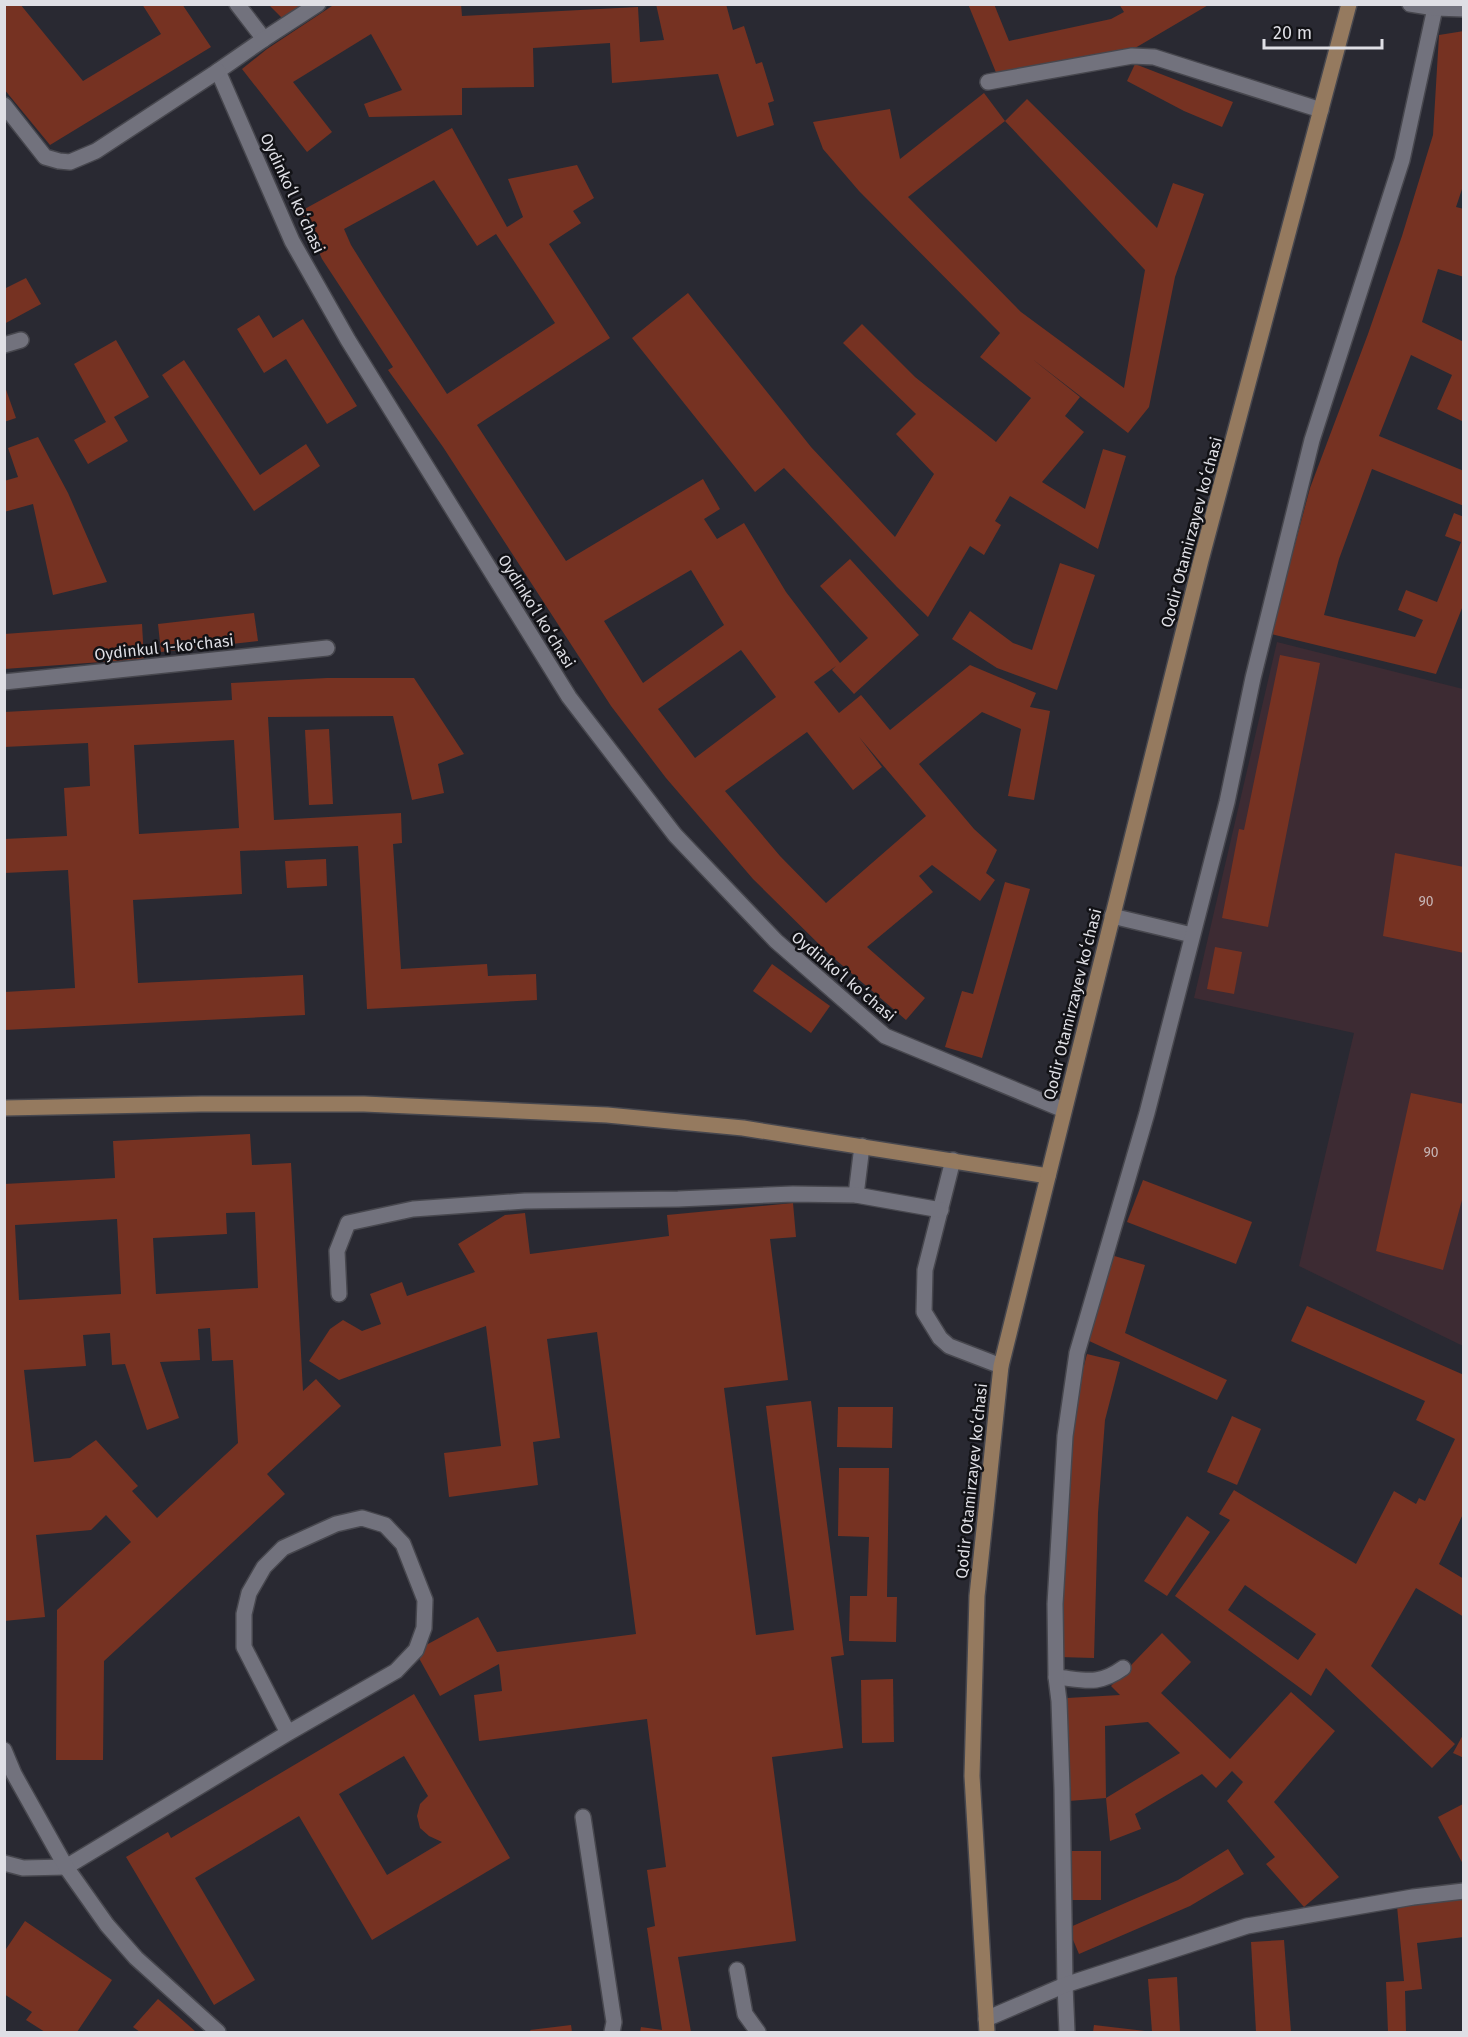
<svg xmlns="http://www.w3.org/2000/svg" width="1468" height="2037" font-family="'Fira Sans',sans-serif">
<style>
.medical{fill:#3d2b33}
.building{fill:#763222;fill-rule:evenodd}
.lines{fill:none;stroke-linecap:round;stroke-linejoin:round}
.lane-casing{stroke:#47474e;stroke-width:18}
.street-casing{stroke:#47474e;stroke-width:18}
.secondary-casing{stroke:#47474e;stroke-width:18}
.lane{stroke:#72727d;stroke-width:15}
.street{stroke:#72727d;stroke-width:15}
.secondary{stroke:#957a5f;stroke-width:15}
.labels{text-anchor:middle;stroke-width:5;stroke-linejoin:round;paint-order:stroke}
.number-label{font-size:14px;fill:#c5b4b4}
.street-label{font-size:16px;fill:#dfdfe5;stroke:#121216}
</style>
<rect width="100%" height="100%" fill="#292932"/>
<path class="medical" d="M1277,642l186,47v657l-164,-80 55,-233 -160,-35z"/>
<g class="building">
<path d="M4,4h16l63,77 78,-47 -19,-30h40l29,43 -161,98 -46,-56z"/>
<path d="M268,4h34l-20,14z"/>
<path d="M335,4h126l1,12 176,-9 2,35 24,-2 -8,-36h70l7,26 11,-4 12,38 6,-2 12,39 -6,2 6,22 -37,12 -19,-63 -106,9 -2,-40 -77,5 1,39 -72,1v27l-93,2 -5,-13 38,-14 -31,-56 -78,48 39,50 -25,20 -65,-83 25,-20z"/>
<path d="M968,4h26l15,37 102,-22 13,-7 -5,-8h91l-80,47 -133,24z"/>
<path d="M1464,31v152l-8,24 8,2v68l-26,-8 -16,53 42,20v80l-27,-13 15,-34 -41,-20 -32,81 85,35v35l-92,-37 -33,90 -15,56 91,22 8,-17 -25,-10 8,-20 31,12 24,-60 -16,-6 9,-23 10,4v86l-28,71 -165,-40 39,-146 58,-154 34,-98 31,-101 6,-100z"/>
<path d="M1135,64l98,38 -11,25 -38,-16 -57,-30z"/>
<path d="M984,93l21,28 22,-22 130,129 16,-45 31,11 -29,83 -26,130 -21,26 -97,-75 49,39 -15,19 19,16 -42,50 43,27 18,-60 23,7 -28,93 -88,-53 -15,25 6,4 -17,30 -14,-9 -42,71 -31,-30 -113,-119 -29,24 -123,-154 56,-45 123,154 84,90 39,-63 -38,-40 20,-20 -73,-71 19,-19 53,53 81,65 35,-44 -51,-41 20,-24 -141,-142 -36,-42 -10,-27 77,-13 10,50zM1005,121l140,149 -21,118 -103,-76 -113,-115z"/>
<path d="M452,128l55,99 16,-10 -15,-38 69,-14 17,33 -21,13 8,12 -32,21 61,94 -133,87 89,136 137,-82 17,30 -16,10 13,20 27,-16 42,69 54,71 28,-25 -48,-52 30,-27 69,76 -65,59 -22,-24 4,-4 -22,16 25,31 22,-18 29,35 80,-65 66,28 -6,14 20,4 -16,89 -26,-4 13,-67 -39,-17 -63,52 55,65 23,21 -11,23 9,7 -15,21 -48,-36 -13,11 14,16 -66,55 58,51 -19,22 -77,-66 -76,-75 -87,-101 -55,-72 -168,-259 -55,-77 5,-3 -71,-108 -21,-48zM434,180l43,66 19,-12 59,89 -108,71 -64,-98 -32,-51 -7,-16zM691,570l33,55 -81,58 -39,-62zM741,650l35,47 -81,61 -37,-49zM807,732l46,58 29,-23 -23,-30 67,79 -100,87 -46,-47 -55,-65z"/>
<path d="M26,278l15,26 -37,20v-35z"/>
<path d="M259,315l14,23 30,-19 54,87 -30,18 -41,-65 -22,14 -27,-44z"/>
<path d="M116,340l33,57 -35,20 14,24 -40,23 -14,-24 32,-18 -32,-58z"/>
<path d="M184,360l76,115 46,-31 14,22 -66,45 -92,-136z"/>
<path d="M4,384l12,34 -12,4z"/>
<path d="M38,437l30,56 39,89 -54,13 -20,-91 -29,8v-31l14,-4 -10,-29z"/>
<path d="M1060,563l35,12 -38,115 -60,-22 -45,-29 18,-28 43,32 19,7z"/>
<path d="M254,613l4,28 -97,11 -3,-28z"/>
<path d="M142,624l2,35 -140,10v-35z"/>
<path d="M1280,655l40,8 -52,264 -46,-9 17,-89 5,1z"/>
<path d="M327,678h87l50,76 -26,10 6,29 -32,7 -19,-84 -125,1 6,103 127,-7 1,30 -9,1 8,125 86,-5 1,12 48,-2 1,26 -170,9 -9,-163 -118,5 2,43 -109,6 5,83 165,-8 2,40 -301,15v-38l71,-4 -7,-118 -64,3v-34l63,-3 -3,-48 26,-2 -2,-43 -84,4v-35l228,-12 -1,-17zM234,740l5,88 -100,6 -5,-89z"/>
<path d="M329,729l4,75 -24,1 -4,-75z"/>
<path d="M1395,853l69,14v86l-81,-17z"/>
<path d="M326,859l1,27 -40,2 -2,-27z"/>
<path d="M1005,882l25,7 -48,169 -37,-11 17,-56 11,3z"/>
<path d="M1215,947l27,5 -8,42 -27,-5z"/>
<path d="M772,964l58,42 -19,27 -58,-42z"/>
<path d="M1411,1093l53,11v96h-2l-19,70 -67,-19z"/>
<path d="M250,1134l2,31 39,-2 12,228 13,-12 25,27 -74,68 18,20 -181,167 -1,99h-47l1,-150 74,-68 -25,-27 -15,15 -55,5 9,82 -41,4v-437l111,-6 -2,-37zM255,1212l3,76 -102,6 -3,-56 74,-4 -1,-21zM117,1219l4,75 -102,6 -4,-75zM210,1328l2,33 21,-1 5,83 -81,75 -25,-27 6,-5 -42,-46 -26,18 -36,4 -10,-92 62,-4 -3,-31 27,-2 2,32 13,-1 22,66 32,-12 -19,-56 40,-2 -2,-31z"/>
<path d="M1143,1180l109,42 -16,42 -109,-42z"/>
<path d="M793,1203l3,34 -26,2 18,141 -64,8 32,247 38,-5 -28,-224 45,-5 33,254 -13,2 12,91 -71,9 24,184 -118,16 13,75h-51l1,-5 21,3 -15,-102 8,-2 -8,-56 19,-3 -19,-148 -168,22 -5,-46 28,-4 -3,-27 -59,32 -25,-45 63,-34 19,35 139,-18 -39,-302 -50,7 13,99 -27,4 5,43 -89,12 -5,-44 57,-7 -15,-120 -147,54 -30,-19 21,-32 13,-9 19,11 19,-7 -11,-30 32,-12 5,14 68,-24 -17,-28 47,-29 20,-2 5,41 139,-18 -2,-21z"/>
<path d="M1111,1255l34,10 -20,68 102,47 -10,20 -130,-60z"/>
<path d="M1307,1306l157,69v137l-25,52 25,15v38l-48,-29 -45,78 84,78 -23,24 -106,-100 -15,28 -136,-100 55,-76 -11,-6 15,-24 122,74 38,-73 22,13 3,-6 6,3 30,-62 -39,-19 9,-19 -134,-60zM1245,1585l71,49 -18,26 -70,-50z"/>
<path d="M1087,1354l33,8 -15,58 -7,93 -4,145 -35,-1 13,-245z"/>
<path d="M838,1407h55l-1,41 -55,-1z"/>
<path d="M1232,1416l29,13 -24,56 -30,-13z"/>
<path d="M839,1468h50l-2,129h10l-1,45 -47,-1 1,-45h17l2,-59 -31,-1z"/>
<path d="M1187,1516l23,16 -43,64 -23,-15z"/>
<path d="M1162,1633l29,29 -30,31 69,66 61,-67 44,39 -61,71 65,75 -35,30 -38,-43 9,-7 -48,-56 16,-19 -11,-11 -16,17 -14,-14 -67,40 6,15 -31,12 -4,-43 74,-45 -32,-31 -43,4 1,72 -37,3 -2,-103 53,-3 -9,-9z"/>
<path d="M893,1679l1,63 -32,1 -1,-63z"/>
<path d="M414,1694l96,164 -138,82 -73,-124 -104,62 60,102 -41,25 -88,-148 42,-25 3,6zM404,1756l24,40 -8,8 -3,12 3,12 9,8 13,6 -55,33 -48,-81z"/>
<path d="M1464,1733v25l-11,-5z"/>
<path d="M1463,1804l1,2v60l-26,-49z"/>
<path d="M1228,1849l16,25 -54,32 -111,48 -11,-26 110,-48z"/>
<rect x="1071" y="1851" width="30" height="49"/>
<path d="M1464,1897v40l-47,6 5,46 -17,2 1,41h-18l-2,-50 18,-1 -7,-75z"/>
<path d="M25,1921l87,59 -35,52h-32l-19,-12 6,-8 -28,-18v-42z"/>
<path d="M1284,1940l7,92h-35l-5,-90z"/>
<path d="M1177,1977l3,55h-28l-4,-53z"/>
<path d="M158,1999l20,17 18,16h-56l-7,-5z"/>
<path d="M571,2025l1,7h-41l-1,-2z"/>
<path d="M1094,2025l51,6v1h-52z"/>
</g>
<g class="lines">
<defs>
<g id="lane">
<path d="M1112,916l80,19"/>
<path d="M953,1160l-28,110 -1,42 16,26 9,8 52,20"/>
<path d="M856,1195l6,-49"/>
<path d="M339,1294l-2,-43 11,-28 65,-14 112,-8 153,-2 115,-5 63,1 85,15"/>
<path d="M1056,1677c29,3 42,9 67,-9"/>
<path d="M583,1817l31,205 -2,10"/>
<path d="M4,1863l19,5 43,-1 222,-134 108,-62 20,-21 8,-22 1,-28 -22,-56 -18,-19 -23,-7 -26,6 -53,24 -19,19 -15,26 -5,21v33l44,86"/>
<path d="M737,1970l8,44 13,18"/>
<path d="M1065,1985l-3,-197 -3,-87 -3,-24 -1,-73 10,-168 12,-83 70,-240 80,-311 26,-124 59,-238 90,-280 33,-152"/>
</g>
<g id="street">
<path d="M237,4l27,35"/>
<path d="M318,4l-54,35 -46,32 74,170 56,99 221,357 106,138 101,106 109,95 179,74"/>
<path d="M1410,4l25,4 29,1"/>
<path d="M988,82l144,-26 22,1 167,53"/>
<path d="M4,105l41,52 14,4 11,1 26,-11 122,-80"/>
<path d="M4,345l17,-5"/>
<path d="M4,682l323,-34"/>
<path d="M4,1750l10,24 52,93 41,58 29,33 82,74"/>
<path d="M1065,1985l2,47"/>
<path d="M986,2019l79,-34 182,-59 166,-29 51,-6"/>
</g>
<g id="secondary">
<path d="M4,1108l197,-4h163l243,11 136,13 305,48"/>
<path d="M987,2032l-15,-256 5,-180 24,-230 200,-806 148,-556"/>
</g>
</defs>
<use href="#lane" class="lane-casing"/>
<use href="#street" class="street-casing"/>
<use href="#secondary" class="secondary-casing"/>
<use href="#lane" class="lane"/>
<use href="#street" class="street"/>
<use href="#secondary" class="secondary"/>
</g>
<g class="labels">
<g class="number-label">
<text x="1426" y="906">90</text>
<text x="1431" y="1157">90</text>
</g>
<g class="street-label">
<text transform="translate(293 193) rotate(65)" y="6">Oydinkoʻl koʻchasi</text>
<text transform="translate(1191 532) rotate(-75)" y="6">Qodir Otamirzayev koʻchasi</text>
<text transform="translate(537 611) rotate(58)" y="6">Oydinkoʻl koʻchasi</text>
<text transform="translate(164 647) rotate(-6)" y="6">Oydinkul 1-ko'chasi</text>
<text transform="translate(844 976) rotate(40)" y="6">Oydinkoʻl koʻchasi</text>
<text transform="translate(1072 1004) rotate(-76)" y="6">Qodir Otamirzayev koʻchasi</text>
<text transform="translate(971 1481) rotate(-84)" y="6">Qodir Otamirzayev koʻchasi</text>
</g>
</g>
<rect width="1468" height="2037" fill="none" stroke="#dfdfe5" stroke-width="12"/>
<path d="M1264 39v9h118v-9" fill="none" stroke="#dfdfe5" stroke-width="3"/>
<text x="1273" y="39" font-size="18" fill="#dfdfe5" stroke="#121216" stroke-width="4.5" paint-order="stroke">20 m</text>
</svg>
